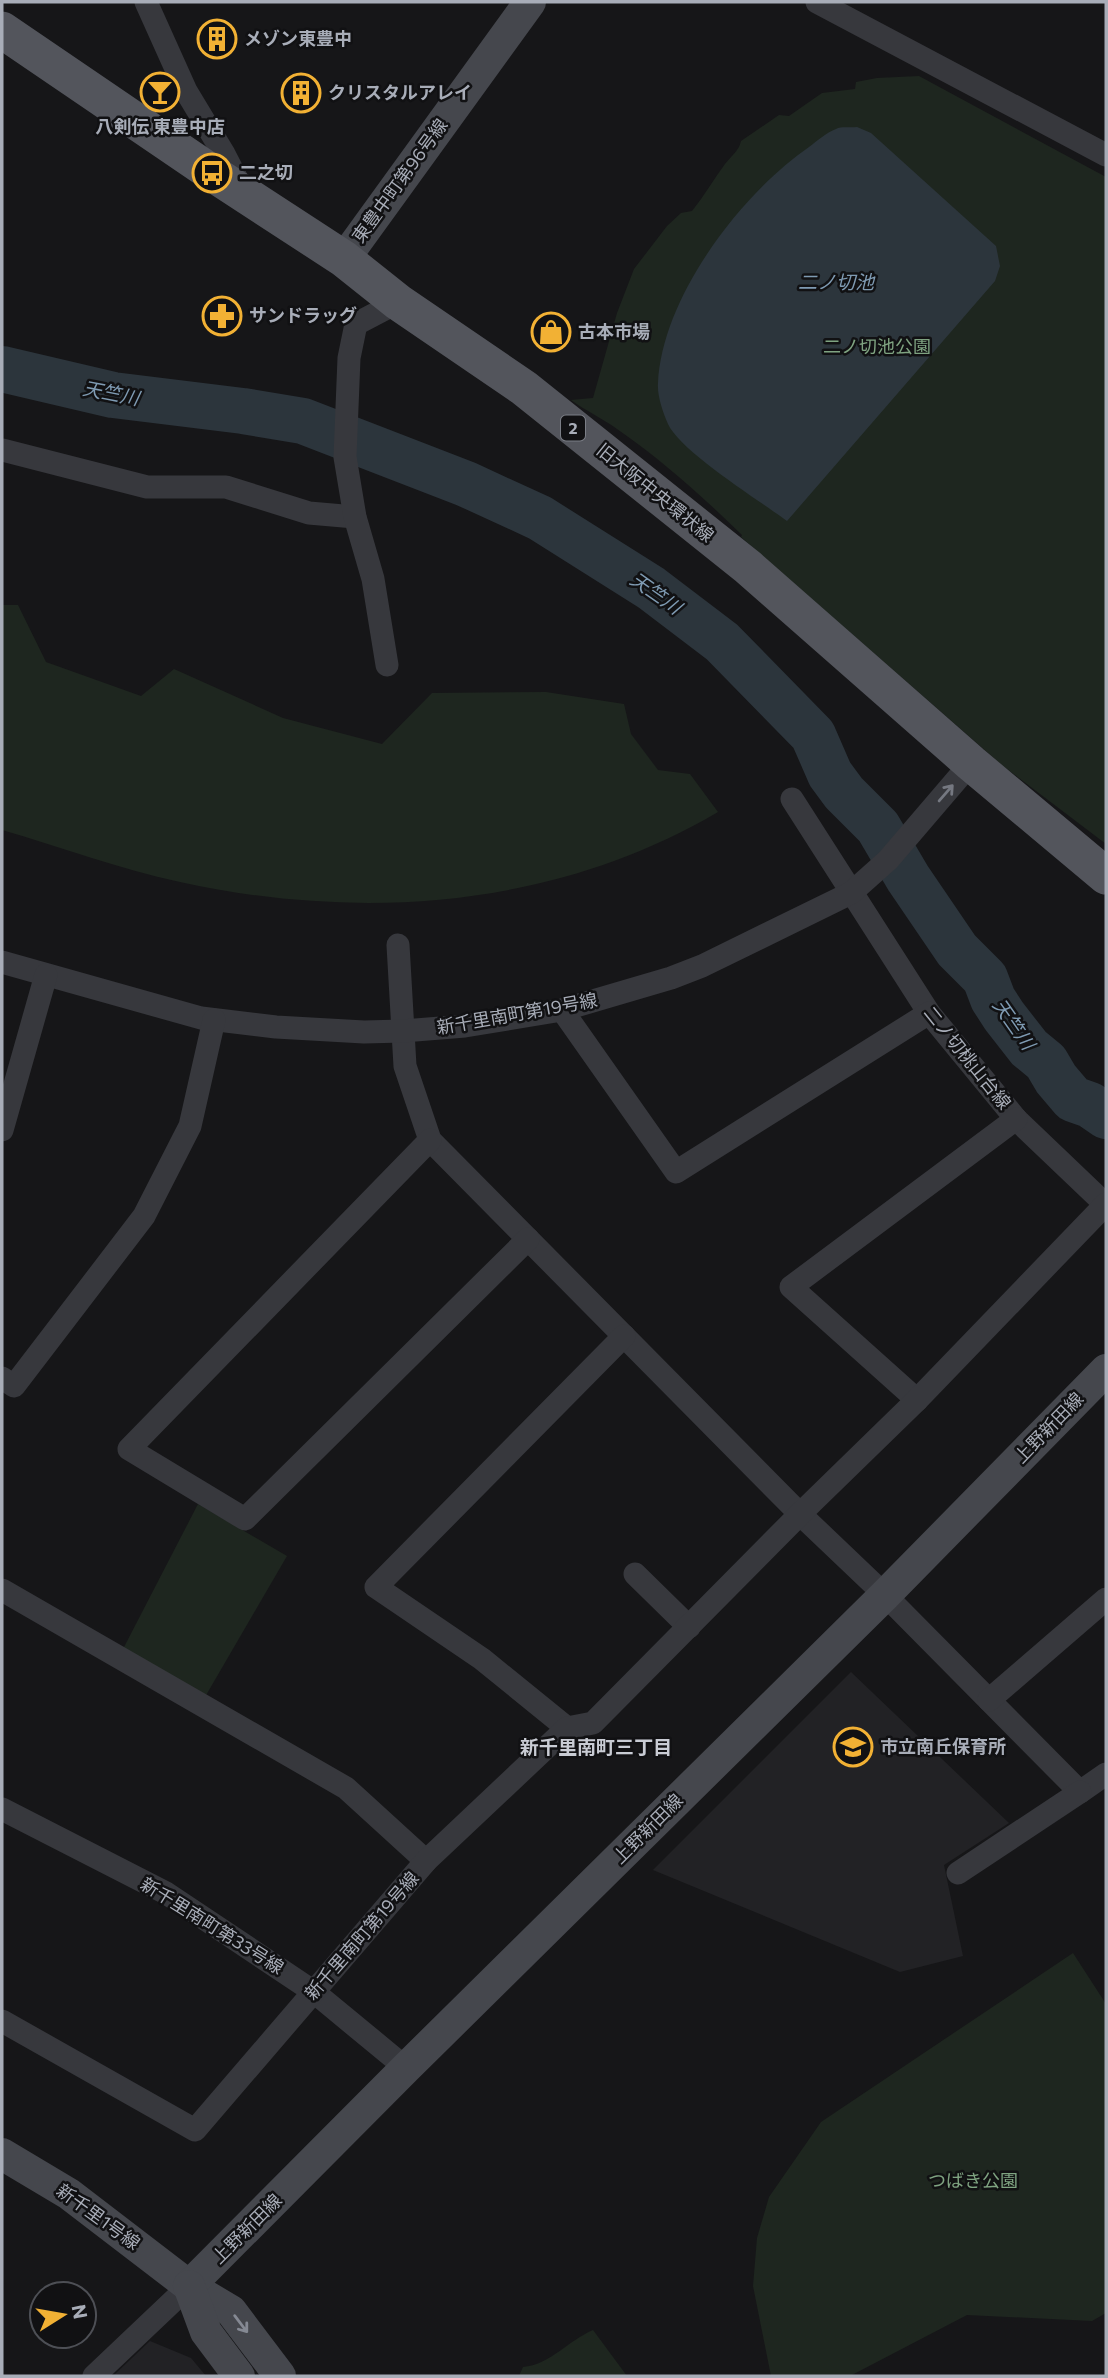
<svg xmlns="http://www.w3.org/2000/svg" width="1108" height="2378" font-family="Commissioner,'Noto Sans JP',sans-serif">
<style>
.built{fill:#222225}
.green{fill:#1e261f}
.water{fill:#2c353c}
.lines{fill:none;stroke-linecap:round;stroke-linejoin:round}
.river{stroke:#2c353c;stroke-width:46}
.street{stroke:#37383d;stroke-width:23}
.secondary{stroke:#45474d;stroke-width:32}
.primary{stroke:#53555c;stroke-width:37}
.oneway{stroke:#757881}
.oneway2{stroke:#858993}
.labels{text-anchor:middle;stroke-width:5;stroke-linejoin:round;paint-order:stroke}
.shield{fill:#111113;stroke:#7b7e86;stroke-width:2}
.shield-label{font-size:16px;font-weight:bold;fill:#a8adb8}
.poi-label{font-size:18px;font-weight:bold;fill:#a8adb8;stroke:#111113;text-anchor:start}
.street-label{font-size:18px;fill:#a8adb8;stroke:#111113}
.park-label{font-size:18px;fill:#7fa381;stroke:#111113}
.water-label{font-size:19px;font-style:italic;fill:#7f9bb3;stroke:#111113}
.neighbourhood-label{font-size:19px;font-weight:bold;fill:#c9ccd4;stroke:#111113}
</style>
<rect width="100%" height="100%" fill="#161618"/>
<g class="built">
<path d="M851,1672l158,151 -65,42 19,91 -63,16 -247,-102z"/>
<path d="M150,2341l41,17 15,18h-93z"/>
</g>
<g class="green">
<path d="M919,76l187,101v667l-103,-78 -262,-229 1,-2c-39,-38 -80,-75 -125,-106 -15,-11 -31,-18 -46,-29l22,-2 24,-85 17,-44 33,-43 14,-13 11,-2c12,-15 22,-32 33,-47 6,-8 14,-13 16,-23l38,-26 10,1 33,-23 33,-4 1,-7 21,-4z"/>
<path d="M2,605h16l28,57 95,34 33,-27 109,49 99,26 50,-51 114,-1 78,12 7,30 27,36 32,4 28,38c-164,96 -355,110 -538,70 -61,-13 -119,-35 -178,-52z"/>
<path d="M198,1504l89,52 -82,141 -83,-46z"/>
<path d="M1073,1953l33,51v309l-14,8 -125,-6 -117,61h-79l-18,-90 4,-48 12,-41 52,-75z"/>
<path d="M593,2330l34,46h-108l4,-9c27,-2 46,-27 70,-37z"/>
</g>
<path class="water" d="M857,127l14,6 125,113 4,20 -5,15 -208,240c-27,-20 -107,-70 -119,-97 -5,-12 -11,-28 -10,-41 4,-86 83,-189 151,-236 8,-6 18,-15 27,-18 5,-3 15,-1 21,-2z"/>
<g class="lines">
<path class="river" d="M2,369l111,26 130,16 60,10 163,63 74,34 111,70 71,54 91,93 17,39 14,19 34,34 30,51 49,72 28,28 8,21 11,17 25,32 17,14 10,17 17,20 17,6 16,11"/>
<g class="street">
<path d="M146,2l40,89 38,63 18,35"/>
<path d="M817,2l289,153"/>
<path d="M2,450l145,37h79l83,26 46,4"/>
<path d="M387,665l-14,-86 -18,-62 -10,-60 4,-99 7,-34 42,-22"/>
<path d="M792,799l137,214 87,106 90,86"/>
<path d="M398,945l7,121 25,74 370,374 85,81 195,197 26,-18"/>
<path d="M2,962l199,56 75,9 88,5 39,-1 62,-5 97,-16 109,-32 31,-12 149,-73 37,-33 83,-97"/>
<path d="M562,1010l114,162 253,-159"/>
<path d="M2,1130l44,-155"/>
<path d="M430,1140l-301,309 116,70 283,-280"/>
<path d="M2,1378l12,8 130,-170 46,-90 24,-106"/>
<path d="M917,1400l-126,-113 225,-168"/>
<path d="M635,1574l54,53"/>
<path d="M2,1590l344,198 80,73"/>
<path d="M989,1700l117,-101"/>
<path d="M567,1728l-85,-69 -106,-72 248,-251"/>
<path d="M2,1809l164,84 148,99 92,76"/>
<path d="M958,1873l122,-81"/>
<path d="M2,2021l193,109 231,-269 141,-133 26,-5 207,-209 117,-114 189,-196"/>
<path d="M94,2376l95,-90"/>
</g>
<g class="secondary">
<path d="M344,259l186,-257"/>
<path d="M2,2154l67,40 120,92 42,25 49,65"/>
<path d="M189,2286l217,-218 479,-473 221,-225"/>
<path d="M189,2286l17,46 33,44"/>
</g>
<path class="primary" d="M2,30l210,143 132,86 54,43 126,86 224,179 223,196 135,113"/>
</g>
<defs><path id="oneway-shaft" d="M-6 0H5M1.5-3L5.5 0L1.5 3" fill="none" stroke-width="1.6" stroke-linecap="round" stroke-linejoin="round" transform="scale(1.75)"/></defs>
<use class="oneway" href="#oneway-shaft" transform="translate(946 793) rotate(-49)"/>
<use class="oneway2" href="#oneway-shaft" transform="translate(241 2324) rotate(53)"/>
<defs>
<symbol id="building-ring" viewBox="-11 -11 22 22"><circle r="9.5" fill="#111113" stroke="#f2b134" stroke-width="1.5"/><path d="M-4-6H4V6H1V3H-1V6H-4ZM-2.5-4.3h1.7v1.8h-1.7ZM.8-4.3h1.7v1.8H.8ZM-2.5-1h1.7V.8h-1.7ZM.8-1h1.7V.8H.8Z" fill="#f2b134"/></symbol>
<symbol id="bar-ring" viewBox="-11 -11 22 22"><circle r="9.5" fill="#111113" stroke="#f2b134" stroke-width="1.5"/><path d="M-6-5H6L.8 .8V4.5H3.5V6h-7V4.5H-.8V.8Z" fill="#f2b134"/></symbol>
<symbol id="bus-ring" viewBox="-11 -11 22 22"><circle r="9.5" fill="#111113" stroke="#f2b134" stroke-width="1.5"/><path d="M-5-6H5V4H4V6H2V4H-2V6H-4V4H-5ZM-3.5-4V0h7V-4ZM-3.5 1.2v1.5H-2V1.2ZM2 1.2v1.5H3.5V1.2Z" fill="#f2b134"/></symbol>
<symbol id="pharmacy-ring" viewBox="-11 -11 22 22"><circle r="9.5" fill="#111113" stroke="#f2b134" stroke-width="1.5"/><path d="M-2-6h4v4h4v4h-4v4h-4v-4h-4v-4h4Z" fill="#f2b134"/></symbol>
<symbol id="shop-ring" viewBox="-11 -11 22 22"><circle r="9.5" fill="#111113" stroke="#f2b134" stroke-width="1.5"/><path d="M-5-2.5h2.3a2.7 3.5 0 0 1 5.4 0H5L5.5 6h-11ZM-1.5-2.5h3a1.5 2.3 0 0 0-3 0Z" fill="#f2b134"/></symbol>
<symbol id="school-ring" viewBox="-11 -11 22 22"><circle r="9.5" fill="#111113" stroke="#f2b134" stroke-width="1.5"/><path d="M0-5L7-2L0 1L-7-2ZM-4 1L0 2.5L4 1V4Q0 6-4 4Z" fill="#f2b134"/></symbol>
</defs>
<g fill-rule="evenodd">
<use href="#building-ring" x="195" y="17" width="44" height="44"/>
<use href="#bar-ring" x="138" y="70" width="44" height="44"/>
<use href="#building-ring" x="279" y="71" width="44" height="44"/>
<use href="#bus-ring" x="190" y="151" width="44" height="44"/>
<use href="#pharmacy-ring" x="200" y="294" width="44" height="44"/>
<use href="#shop-ring" x="529" y="310" width="44" height="44"/>
<use href="#school-ring" x="831" y="1725" width="44" height="44"/>
</g>
<g class="labels">
<rect class="shield" x="561" y="415.5" width="24" height="25" rx="5"/>
<g class="shield-label">
<text x="573" y="434">2</text>
</g>
<g class="poi-label">
<text x="244" y="45">メゾン東豊中</text>
<text x="328" y="99">クリスタルアレイ</text>
<text x="160" y="133" text-anchor="middle">八剣伝 東豊中店</text>
<text x="239" y="179">二之切</text>
<text x="249" y="322">サンドラッグ</text>
<text x="578" y="338">古本市場</text>
<text x="880" y="1753">市立南丘保育所</text>
</g>
<g class="street-label">
<text transform="translate(400 181) rotate(-54)" y="6">東豊中町第96号線</text>
<text transform="translate(655 493) rotate(39)" y="6">旧大阪中央環状線</text>
<text transform="translate(517 1014) rotate(-10)" y="6">新千里南町第19号線</text>
<text transform="translate(967 1058) rotate(51)" y="6">二ノ切桃山台線</text>
<text transform="translate(1049 1428) rotate(-46)" y="6">上野新田線</text>
<text transform="translate(648 1829) rotate(-45)" y="6">上野新田線</text>
<text transform="translate(212 1926) rotate(32)" y="6">新千里南町第33号線</text>
<text transform="translate(362 1936) rotate(-49)" y="6">新千里南町第19号線</text>
<text transform="translate(98 2217) rotate(36)" y="6">新千里1号線</text>
<text transform="translate(247 2229) rotate(-45)" y="6">上野新田線</text>
</g>
<g class="park-label">
<text x="877" y="353">二ノ切池公園</text>
<text x="973" y="2187">つばき公園</text>
</g>
<g class="water-label">
<text x="836" y="289">二ノ切池</text>
<text transform="translate(111 393) rotate(11)" y="7">天竺川</text>
<text transform="translate(656 593) rotate(35)" y="7">天竺川</text>
<text transform="translate(1014 1024) rotate(55)" y="7">天竺川</text>
</g>
<g class="neighbourhood-label">
<text x="596" y="1754">新千里南町三丁目</text>
</g>
</g>
<rect width="1108" height="2378" fill="none" stroke="#a8adb8" stroke-width="7"/>
<g transform="translate(63 2315) rotate(79)"><circle r="33" fill="#111113" stroke="#4d4f55" stroke-width="2"/>
<path d="M0-5L12 26L0 18L-12 26Z" fill="#f2b134"/>
<text y="-10" font-size="19" font-weight="bold" text-anchor="middle" fill="#a8adb8">N</text>
</g>
</svg>
